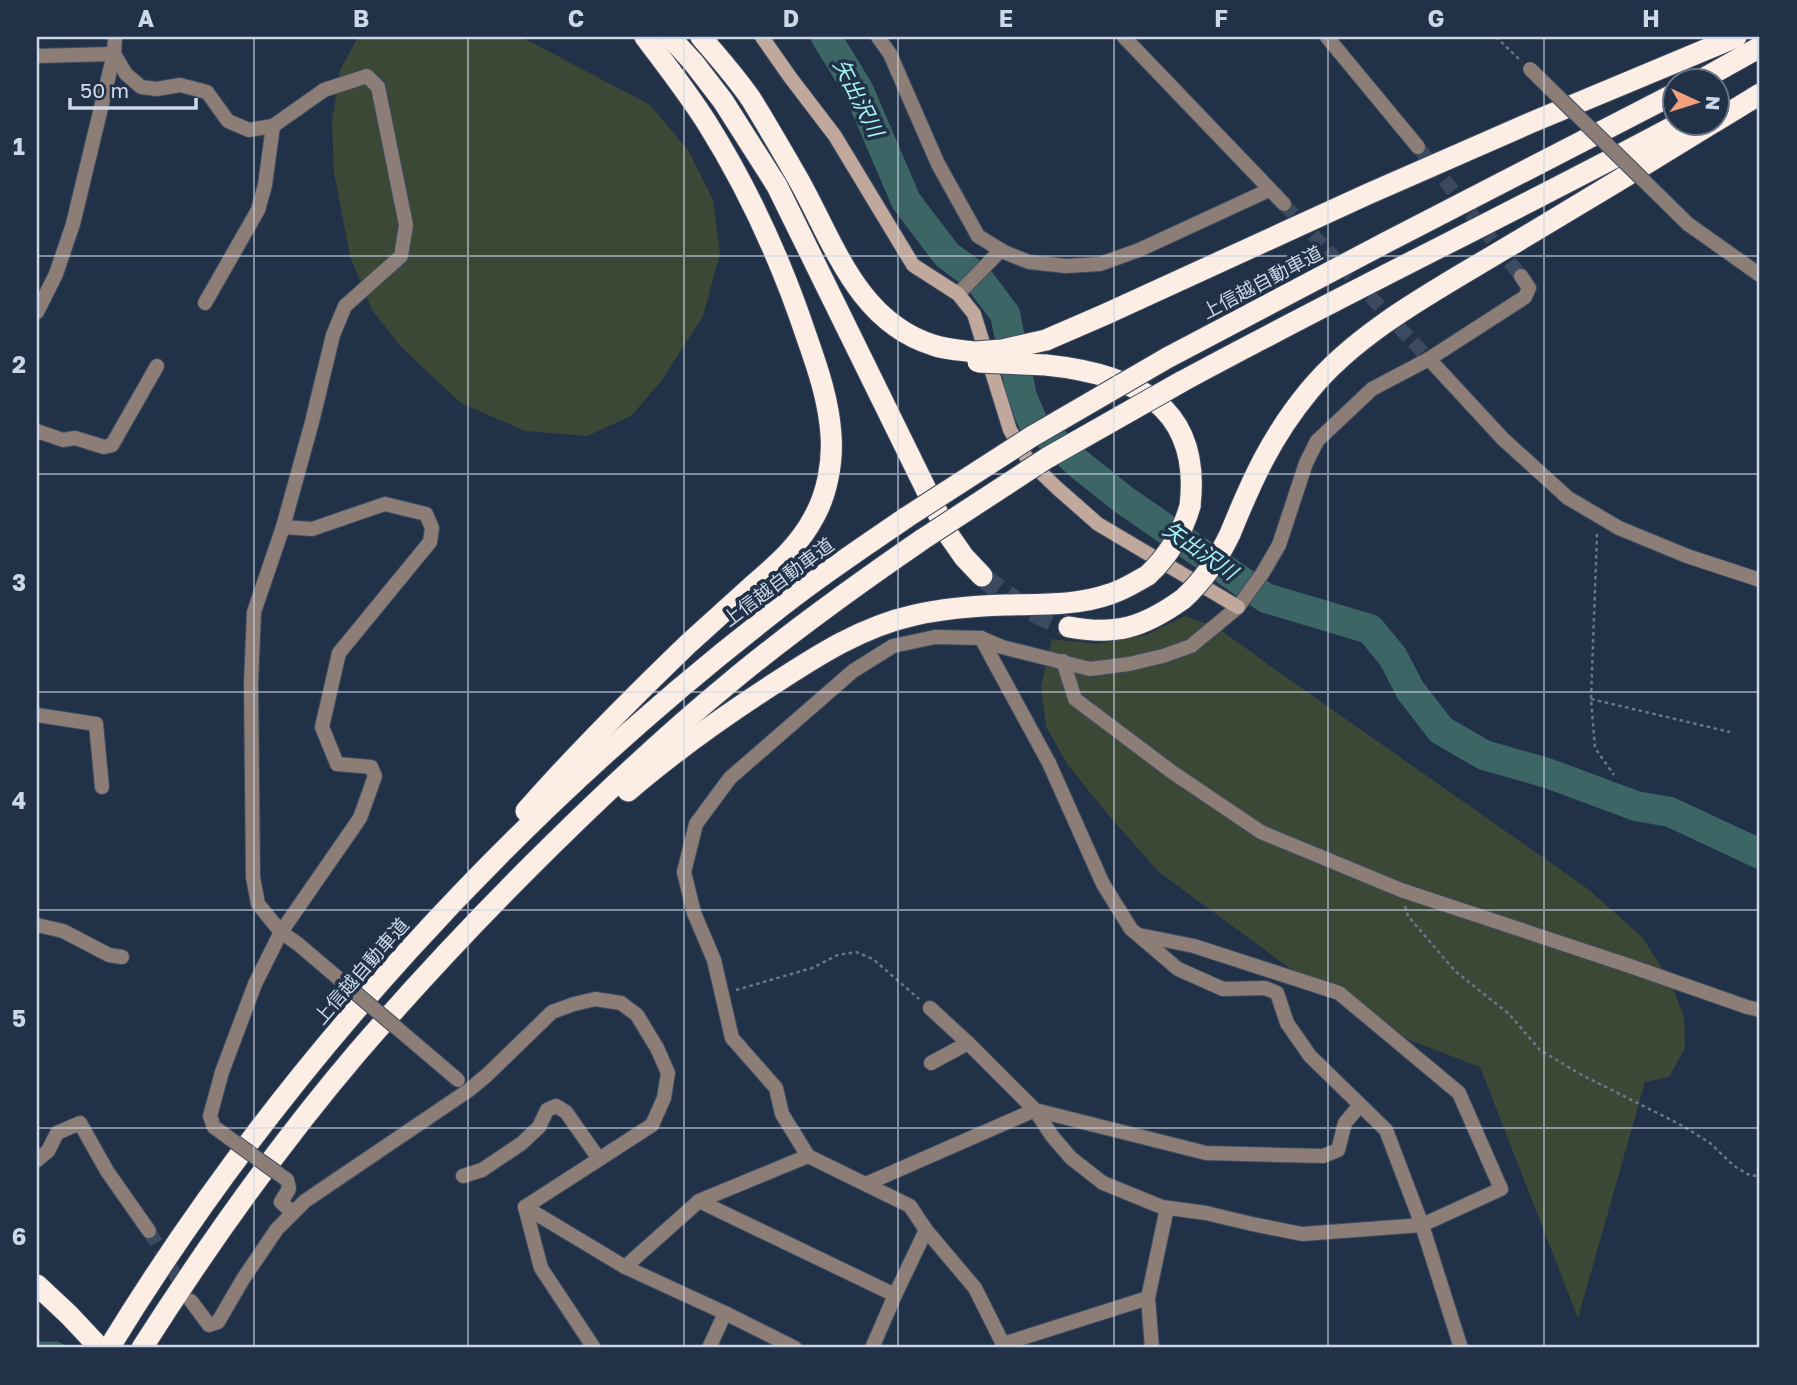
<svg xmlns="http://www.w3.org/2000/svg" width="1797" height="1385" font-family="'Golos Text','Noto Sans JP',sans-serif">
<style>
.green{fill:#3c4836}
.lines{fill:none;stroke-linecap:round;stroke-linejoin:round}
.stream{stroke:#3c6566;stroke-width:5}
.river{stroke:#3c6566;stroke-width:30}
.street-tunnel{stroke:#3b4a60;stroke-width:14;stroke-dasharray:14 7;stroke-linecap:butt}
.highway-tunnel{stroke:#3b4a60;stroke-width:21;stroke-dasharray:21 10;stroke-linecap:butt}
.street-casing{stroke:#3d4c61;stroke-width:16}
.secondary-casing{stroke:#3d4c61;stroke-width:16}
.highway-casing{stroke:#3d4c61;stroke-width:23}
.path{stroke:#6a778b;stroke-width:2.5;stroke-dasharray:3.5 3.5;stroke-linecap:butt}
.street{stroke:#8c7d76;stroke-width:14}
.secondary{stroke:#c0a89c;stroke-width:14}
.highway{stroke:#fcede5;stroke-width:21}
.street-bridge-casing{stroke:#3d4c61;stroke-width:16;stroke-linecap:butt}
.highway-bridge-casing{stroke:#3d4c61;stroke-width:23;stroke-linecap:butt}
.street-bridge{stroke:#8c7d76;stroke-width:14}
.highway-bridge{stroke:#fcede5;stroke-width:21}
.grid{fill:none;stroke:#cdd8e7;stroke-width:2;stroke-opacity:0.55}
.labels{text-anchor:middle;stroke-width:7;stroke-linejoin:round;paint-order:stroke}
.street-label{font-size:19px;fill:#cdd8e7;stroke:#213148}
.water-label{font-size:21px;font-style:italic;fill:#a6f4f5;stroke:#213148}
.neatline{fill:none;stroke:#cdd8e7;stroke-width:2.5}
.grid-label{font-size:23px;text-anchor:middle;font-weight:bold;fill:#cdd8e7}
</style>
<rect width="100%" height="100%" fill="#213148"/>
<g class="green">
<path d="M358,37h158l13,4 121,64 38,45 25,50 7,53 -17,63 -41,64 -31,36 -44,20 -62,-5 -64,-28 -60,-56 -29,-37 -22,-54 -16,-83 -2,-51 8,-52z"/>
<path d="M1185,616l33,12 55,40 315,221 54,48 28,43 14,37 1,31 -16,29 -24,5 -67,236 -98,-251 -91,-35 -108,-70 -122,-90 -49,-55 -43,-53 -21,-38 -5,-40 11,-47 45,5 49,-9z"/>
</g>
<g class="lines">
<path class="stream" d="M39,1344h18l8,4"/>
<path class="river" d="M826,37l32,52 48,112 41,54 30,22 28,37 17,83 11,25 47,43 44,35 142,98 104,31 23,28 17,33 31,40 43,25 63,18 89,33 34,6 90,42"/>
<g class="street-tunnel">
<path d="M1418,147l103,129"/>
<path d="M1284,204l145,155"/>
<path d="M149,1231l36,60"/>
</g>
<path class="highway-tunnel" d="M982,576c26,23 54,39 87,51"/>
<defs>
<g id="street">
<path d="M878,37l12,17 48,110 40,72 26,16 25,10 37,4 34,-2 39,-14 130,-60"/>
<path d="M1124,37l160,167"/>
<path d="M1327,37l91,110"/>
<path d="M114,54l12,20 15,13 16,2 23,-4 27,7 21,29 21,9 24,-4 51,-36 43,-14 11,11 28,138 -5,31 -56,50 -12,29 -21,87 -29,105 -29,85 -3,71 2,194 5,27 23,28 17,12"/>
<path d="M37,56l77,-2"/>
<path d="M1688,224l72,51"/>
<path d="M958,294l43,-44"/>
<path d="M205,303l53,-93 7,-25 8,-59"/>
<path d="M37,312l19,-38 17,-50 41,-170 1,-17"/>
<path d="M1429,359l74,80 65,59 51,30 68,28 73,24"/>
<path d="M37,431l26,9 12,-2 29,9 8,-2 45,-79"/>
<path d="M981,638l68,125 54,121 28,45 47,40 45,20 42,-1 12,5 10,30 23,33 76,74 36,95 39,123"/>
<path d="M1063,661l12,38 97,73 89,60 140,58 229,76 117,41 13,3"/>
<path d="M37,715l59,9 6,63"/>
<path d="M37,925l26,6 46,24 13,2"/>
<path d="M1139,935l55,11 145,47 120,100 42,96 -79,36 -120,9 -50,-10 -46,-11 -44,-6 -59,-24 -32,-25 -19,-22 -17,-26 171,43 117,3 15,-6 7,-27 15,-18"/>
<path d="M930,1008l38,35"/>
<path d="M214,1127l-4,-11 12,-44 33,-88 26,-52 79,-114 15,-42 -4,-9 -34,-3 -15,-37 17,-74 91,-111 2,-14 -6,-14 -41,-10 -73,25 -29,-2"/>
<path d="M37,1160l11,-9 9,-18 23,-10 27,48 42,60"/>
<path d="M463,1176l19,-6 40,-27 17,-16 8,-17 9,-4 10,6 33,47"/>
<path d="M287,1180l2,9 -8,13 12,11"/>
<path d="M866,1184l169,-74 -67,-67 -37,20"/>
<path d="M699,1201l196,94"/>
<path d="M525,1207l100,60 100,46 70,35"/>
<path d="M525,1207l16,61 53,80"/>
<path d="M625,1267l74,-66 109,-45"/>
<path d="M1148,1298l4,50"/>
<path d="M191,1301l18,24 9,-3 25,-43 34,-50 28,-28 164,-111 18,-15 65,-63 22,-8 21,-5 26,4 16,12 20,33 11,25 -4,25 -12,27 -127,82"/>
<path d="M1003,1344l145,-46 19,-90"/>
<path d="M709,1348l16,-35"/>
<path d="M872,1348l23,-53 31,-65"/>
<path d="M1005,1348l-30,-60 -49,-58 -16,-24 -102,-50 -26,-42 -6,-26 -44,-50 -18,-78 -20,-47 -10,-41 12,-48 34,-46 123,-107 40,-25 42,-9 46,1 21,9 88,22 39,-5 34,-8 28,-10 47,-39 24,-33 17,-29 27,-82 11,-22 55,-52 57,-30 96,-62 4,-9 -8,-12"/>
</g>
<path id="secondary" d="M762,37l28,40 45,59 78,129 45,29 16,20 36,116 18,30 29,28 41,36 140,83"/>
<g id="highway">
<path d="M670,37l23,25 30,39 54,85 171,348 16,23 18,19"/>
<path d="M701,37c17,20 35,40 50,62 16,26 31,52 46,78 36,63 59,144 136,168 14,5 28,5 42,7"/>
<path d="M1701,80l59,-33"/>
<path d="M1716,121l44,-27"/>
<path d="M1046,340l60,-26 262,-120 162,-71 206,-86"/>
<path d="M1167,358l218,-115 289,-149"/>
<path d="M1046,365c87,9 156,40 144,141"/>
<path d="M1181,382c166,-90 335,-171 501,-260"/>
<path d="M1230,534c22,-54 41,-97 79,-143 48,-59 127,-101 192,-140 71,-42 142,-85 213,-129"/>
<path d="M1069,627c47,9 75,0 114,-28"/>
<path d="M628,791c44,-38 92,-72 141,-104 46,-30 91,-60 146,-72 30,-7 59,-9 90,-10 35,-1 71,1 105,-11 13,-4 26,-12 38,-19"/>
<path d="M526,811c51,-58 106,-113 162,-167 21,-19 42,-38 63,-57 24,-21 48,-41 63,-70 13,-23 19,-55 17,-82 -2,-33 -13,-66 -24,-97 -25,-75 -58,-148 -100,-215 -19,-30 -41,-58 -62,-86"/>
<path d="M37,1285l32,30 31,33"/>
<path d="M109,1348c171,-280 406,-535 665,-736 42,-34 88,-64 133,-95"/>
<path d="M142,1348c65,-102 136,-202 214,-294 62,-72 127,-141 195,-208 56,-55 114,-110 176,-161 62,-52 129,-100 196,-146"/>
</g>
</defs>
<use href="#street" class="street-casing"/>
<use href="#secondary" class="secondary-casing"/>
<use href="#highway" class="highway-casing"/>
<g class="path">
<path d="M1496,37l24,23"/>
<path d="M1597,534l-6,165 4,49 19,27"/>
<path d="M1591,699l139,33"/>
<path d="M1405,906l3,10 47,55 54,43 31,36 40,24 103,52 27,17 24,23 17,10 9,-1"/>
<path d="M736,990l76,-22 26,-13 18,-3 17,7 46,40"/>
</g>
<use href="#street" class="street"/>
<use href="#secondary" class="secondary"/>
<use href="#highway" class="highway"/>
<defs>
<g id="street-bridge">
<path d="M1530,69l158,155"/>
<path d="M298,944l160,136"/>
<path d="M214,1127l73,53"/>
</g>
<g id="highway-bridge">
<path d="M975,352l27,-2 44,-10"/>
<path d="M978,362l68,3"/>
<path d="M907,517l124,-80 136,-79"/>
<path d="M923,539l124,-81 134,-76"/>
<path d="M1148,575c21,-20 34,-41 42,-69"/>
<path d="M1183,599c21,-19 35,-40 47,-65"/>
</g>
</defs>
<use href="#street-bridge" class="street-bridge-casing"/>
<use href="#highway-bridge" class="highway-bridge-casing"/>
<use href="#street-bridge" class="street-bridge"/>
<use href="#highway-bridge" class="highway-bridge"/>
</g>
<path class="grid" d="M254,37v1311M468,37v1311M684,37v1311M898,37v1311M1114,37v1311M1328,37v1311M1544,37v1311M37,256h1723M37,474h1723M37,692h1723M37,910h1723M37,1128h1723"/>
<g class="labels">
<g class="street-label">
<text transform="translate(1262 282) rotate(-28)" y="7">上信越自動車道</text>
<text transform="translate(778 582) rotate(-37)" y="7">上信越自動車道</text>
<text transform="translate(361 971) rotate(-49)" y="7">上信越自動車道</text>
</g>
<g class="water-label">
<text transform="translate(858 98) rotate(63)" y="7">矢出沢川</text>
<text transform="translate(1200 551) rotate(35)" y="7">矢出沢川</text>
</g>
</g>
<rect width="1797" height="1385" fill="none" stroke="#213148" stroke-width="77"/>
<g transform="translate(1696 102) rotate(94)"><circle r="33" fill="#213148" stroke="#667488" stroke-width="2"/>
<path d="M0-5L12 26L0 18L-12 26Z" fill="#f1a17d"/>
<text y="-10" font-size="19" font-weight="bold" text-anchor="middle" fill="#cdd8e7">N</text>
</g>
<path d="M70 98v10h126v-10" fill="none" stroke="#cdd8e7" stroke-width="3.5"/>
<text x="80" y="98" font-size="21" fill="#cdd8e7" stroke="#213148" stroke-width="5" paint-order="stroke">50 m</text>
<rect x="38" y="38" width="1720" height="1308" class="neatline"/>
<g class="grid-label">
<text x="146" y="27">A</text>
<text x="361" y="27">B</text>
<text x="576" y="27">C</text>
<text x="791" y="27">D</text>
<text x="1006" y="27">E</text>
<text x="1221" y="27">F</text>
<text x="1436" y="27">G</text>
<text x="1651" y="27">H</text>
<text x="19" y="155">1</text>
<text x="19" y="373">2</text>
<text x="19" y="591">3</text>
<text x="19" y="809">4</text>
<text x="19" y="1027">5</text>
<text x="19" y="1245">6</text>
</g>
</svg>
